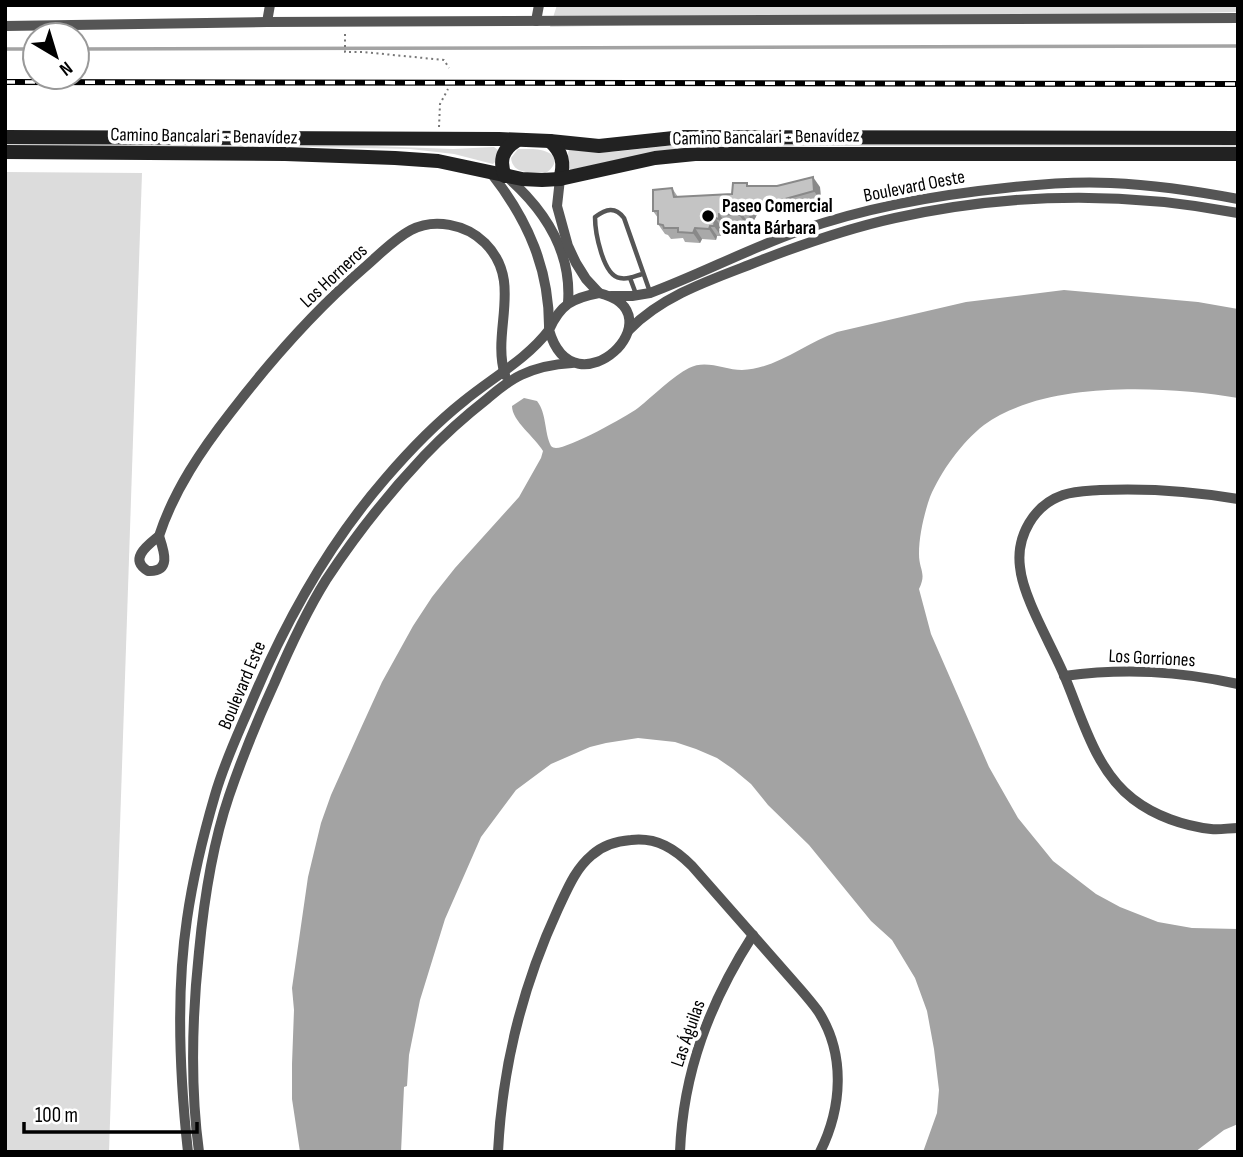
<svg xmlns="http://www.w3.org/2000/svg" width="1243" height="1157" font-family="'Sofia Sans Condensed',sans-serif">
<style>
.green{fill:#dcdcdc}
.water{fill:#a3a3a3}
.lines{fill:none;stroke-linecap:round;stroke-linejoin:round}
.stream{stroke:#a3a3a3;stroke-width:3.5}
.path{stroke:#777;stroke-width:2;stroke-dasharray:2 3.5;stroke-linecap:butt}
.lane{stroke:#555;stroke-width:4.5}
.street{stroke:#555;stroke-width:10}
.secondary{stroke:#222;stroke-width:14}
.rail-casing{stroke:#000;stroke-width:6}
.rail{stroke:#fff;stroke-width:3.5;stroke-dasharray:10;stroke-linecap:butt}
.wall{fill:#a9a9a9}
.shaded-wall{fill:#898989}
.building{fill:#c4c4c4;stroke:#898989;stroke-width:2}
.poi-dot{fill:#000;stroke:#fff;stroke-width:2.5}
.labels{text-anchor:middle;stroke-width:7;stroke-linejoin:round;paint-order:stroke}
.street-label{font-size:19px;fill:#000;stroke:#fff}
.poi-label{font-size:19px;font-weight:bold;fill:#000;stroke:#fff;text-anchor:start}
</style>
<rect width="100%" height="100%" fill="#fff"/>
<g class="green">
<path d="M557,5h681v7l-688,15z"/>
<path d="M5,142h262l186,7 41,-2 4,3 -3,12 -2,2 -39,-10 -44,-5 -142,-3h-263z"/>
<path d="M693,143h545v4l-417,-1 -127,3 -35,2 -89,19c-3,-4 -1,-12 -2,-17l1,-3 43,2z"/>
<path d="M518,149c8,0 22,-1 29,3 13,5 7,17 -2,21 -14,-1 -32,2 -34,-15z"/>
<path d="M5,172l137,1 -33,979h-104z"/>
</g>
<path class="water" d="M1064,290l134,12 40,7v89c-72,-12 -193,-18 -254,27 -22,17 -43,46 -54,72 -6,17 -11,39 -11,57 0,16 8,19 0,35l12,45 58,133 29,51 35,43 43,33 24,13 38,15 34,6 46,1v195l-14,6 -29,22h-272l14,-39 2,-23 -5,-41 -7,-38 -12,-33 -23,-38 -21,-19 -62,-76 -41,-40 -17,-21 -18,-15 -16,-11 -21,-9 -21,-7 -37,-4 -32,5 -16,4 -39,17 -35,26 -35,47 -36,82 -25,81 -11,55 -2,31 -3,1 -3,65h-101l-8,-53v-35l2,-54 -2,-22 16,-111 13,-54 10,-28 30,-67 21,-46 31,-56 19,-29 23,-29 64,-71 22,-39 2,-7c-8,-14 -31,-30 -31,-45l12,-8 13,3c10,13 7,31 14,45 1,1 3,2 5,2 13,0 70,-31 82,-40 15,-12 35,-32 51,-40 17,-9 36,2 53,2 34,-1 64,-27 95,-38l129,-30z"/>
<g class="lines">
<g class="stream">
<path d="M5,49h30"/>
<path d="M77,49l1161,-3"/>
</g>
<g class="path">
<path d="M345,34v18h18l81,8 5,8"/>
<path d="M439,127l1,-23 8,-15"/>
</g>
<g class="lane">
<path d="M642,274c-7,2 -14,6 -22,4 -17,-2 -25,-46 -25,-61 11,-8 20,-11 29,1l26,74"/>
<path d="M630,278l6,16"/>
</g>
<g class="street">
<path d="M536,21l3,-16"/>
<path d="M267,22l3,-17"/>
<path d="M5,26l262,-4 971,-4"/>
<path d="M506,176c38,33 66,75 62,127"/>
<path d="M560,179l-3,27 11,40 8,17 10,16 13,14"/>
<path d="M599,293c82,20 -25,124 -50,37 11,-25 23,-32 50,-37z"/>
<path d="M611,296h21l18,-3c51,-19 100,-45 152,-63 66,-23 134,-35 203,-42 35,-4 71,-7 106,-5 43,2 85,8 127,16"/>
<path d="M629,330c32,-33 78,-49 120,-65 48,-19 96,-36 146,-47 113,-25 229,-27 343,-5"/>
<path d="M1238,499c-46,-8 -92,-11 -138,-9 -12,1 -25,1 -37,5 -29,10 -47,41 -43,72 3,31 31,77 44,108 18,42 31,95 69,124 22,17 51,27 78,30 9,1 18,-1 27,-1"/>
<path d="M159,536c15,-46 43,-87 72,-124 40,-52 84,-102 134,-145 14,-12 29,-28 46,-37 23,-12 55,-6 74,13 39,39 6,87 20,132"/>
<path d="M159,536c5,15 13,36 -11,35 -20,-12 0,-26 11,-35z"/>
<path d="M1064,676c61,-8 114,-5 174,8"/>
<path d="M188,1152c-8,-73 -12,-160 -1,-233 6,-42 16,-83 28,-124 9,-32 24,-63 37,-94 34,-81 75,-155 133,-222 24,-28 50,-55 79,-78 28,-23 63,-42 85,-71 1,-60 -21,-110 -58,-157"/>
<path d="M199,1152c-9,-67 -7,-134 0,-200 5,-53 13,-106 30,-156 13,-38 28,-75 45,-112 15,-35 32,-72 52,-104 29,-44 62,-86 98,-124 20,-21 40,-39 63,-57 11,-9 21,-18 34,-24 17,-8 33,-11 51,-12"/>
<path d="M498,1152c4,-84 25,-167 60,-243 9,-19 17,-40 34,-54 11,-10 25,-14 39,-15 26,-3 44,9 61,26l109,124c6,7 12,14 17,21 28,43 24,97 2,141"/>
<path d="M680,1152c3,-80 30,-150 73,-217"/>
</g>
<g class="secondary">
<path d="M5,137l494,2 51,2 49,5 84,-9 555,1"/>
<path d="M550,141c12,11 15,22 10,38"/>
<path d="M5,152l280,2 110,4 43,3 84,18 20,1 18,-1 95,-21 40,-4h543"/>
<path d="M505,176c-6,-15 -3,-26 11,-35"/>
</g>
<defs>
<path id="rail" d="M5,82l1233,2"/>
</defs>
<use href="#rail" class="rail-casing"/>
<use href="#rail" class="rail"/>
</g>
<path class="wall" d="M750,186l70,1 1,14 -36,10h-26l-6,11 -6,-1v4l-20,-1 -1,6 -3,-1 -2,7h-4l-1,4 -14,-1 -2,4 -15,-1 -2,-4 -12,1 -3,-4 -3,-1 -7,-10v-6l-5,-7 19,-23 6,9 54,-3z"/>
<g class="shaded-wall">
<path d="M813,177l7,10 1,14 -7,-10z"/>
<path d="M752,201l7,10 -6,11 -7,-10z"/>
<path d="M740,211l7,10v4l-8,-10z"/>
<path d="M719,214l8,10 -1,6 -7,-11z"/>
<path d="M715,218l8,11 -2,7 -7,-10z"/>
<path d="M710,226l7,10 -1,4 -7,-11z"/>
<path d="M695,228l7,11 -2,4 -7,-10z"/>
</g>
<path class="building" d="M813,177l1,14 -36,10h-26l-6,11 -6,-1 -1,4 -20,-1v5l-4,-1 -1,8h-4l-1,3 -14,-1 -2,5 -15,-1v-4h-14l-1,-3 -5,-1v-13h-5v-21l19,-2 2,9 58,-3 1,-11h14v3h30z"/>
<circle class="poi-dot" cx="708" cy="216" r="7"/>
<g class="labels">
<g class="street-label">
<text transform="translate(204 135) rotate(1)" y="7">Camino Bancalari - Benavídez</text>
<text transform="translate(766 136) rotate(-1)" y="7">Camino Bancalari - Benavídez</text>
<text transform="translate(914 185) rotate(-11)" y="7">Boulevard Oeste</text>
<text transform="translate(333 275) rotate(-43)" y="7">Los Horneros</text>
<text transform="translate(1152 657) rotate(3)" y="7">Los Gorriones</text>
<text transform="translate(241 685) rotate(-67)" y="7">Boulevard Este</text>
<text transform="translate(687 1033) rotate(-71)" y="7">Las Águilas</text>
</g>
<g class="poi-label">
<text x="722" y="212">Paseo Comercial<tspan x="722" dy="22">Santa Bárbara</tspan></text>
</g>
</g>
<rect width="1243" height="1157" fill="none" stroke="#000000" stroke-width="14"/>
<g transform="translate(56 56) rotate(142)"><circle r="33" fill="#ffffff" stroke="#999999" stroke-width="2"/>
<path d="M0-5L12 26L0 18L-12 26Z" fill="#000000"/>
<text y="-10" font-size="19" font-weight="bold" text-anchor="middle" fill="#000000">N</text>
</g>
<path d="M24 1122v10h173v-10" fill="none" stroke="#000000" stroke-width="3.5"/>
<text x="35" y="1122" font-size="21" fill="#000000" stroke="#ffffff" stroke-width="5" paint-order="stroke">100 m</text>
</svg>
